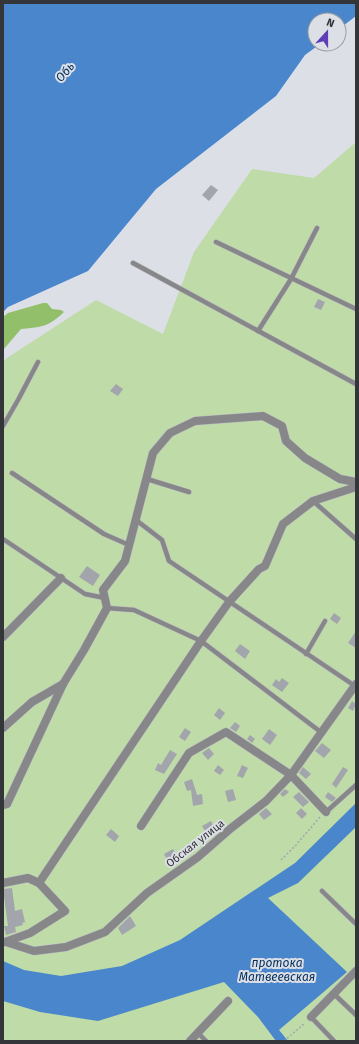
<svg xmlns="http://www.w3.org/2000/svg" width="359" height="1044" font-family="'Fira Sans',sans-serif">
<style>
.green{fill:#bedba8}
.forest{fill:#92bf6a}
.water{fill:#4986cb}
.building{fill:#a3a5ad}
.lines{fill:none;stroke-linecap:round;stroke-linejoin:round}
.service-casing{stroke:#bbbdc4;stroke-width:5.5}
.minor-casing{stroke:#bbbdc4;stroke-width:9}
.path{stroke:#a5a7ad;stroke-width:1.5;stroke-dasharray:2 2;stroke-linecap:butt}
.service{stroke:#878689;stroke-width:4.5}
.minor{stroke:#878689;stroke-width:8}
.labels{text-anchor:middle;stroke-width:4;stroke-linejoin:round;paint-order:stroke}
.street-label{font-size:11px;fill:#343538;stroke:#dddfe7}
.water-label{font-size:12px;font-style:italic;fill:#053360;stroke:#dddfe7}
</style>
<rect width="100%" height="100%" fill="#dddfe7"/>
<path class="green" d="M356,142v899h-353v-679l4,-4 89,-58 67,34 31,-82 58,-83 62,9z"/>
<path class="forest" d="M43,303h4l5,6 9,1 3,2c-16,15 -22,15 -43,17l-18,21v-33l5,-4z"/>
<g class="water">
<path d="M3,3h353v13l-17,13v-9h-24v24h5l-15,11 -29,41 -120,93 -68,82 -80,36 -5,5z"/>
<path d="M356,803v24l-58,56 -30,15 79,74 -68,58 9,11h-12l-18,-24 -34,-35 -126,39 -58,-9 -37,-11v-40l21,9 37,6 61,-10 58,-26 115,-77z"/>
</g>
<g class="building">
<path d="M211,185l7,5 -9,11 -7,-6z"/>
<path d="M318,299l7,3 -4,8 -7,-3z"/>
<path d="M116,384l7,5 -5,7 -8,-5z"/>
<path d="M87,566l13,9 -7,11 -14,-9z"/>
<path d="M334,613l7,5 -4,6 -7,-5z"/>
<path d="M356,631v17l-8,-5z"/>
<path d="M240,644l10,7 -5,8 -10,-8z"/>
<path d="M282,678l7,5 -7,9 -10,-7 4,-6 3,3z"/>
<path d="M352,701l4,3 -3,7 -5,-3z"/>
<path d="M219,708l6,5 -5,7 -6,-5z"/>
<path d="M235,722l5,4 -4,6 -6,-4z"/>
<path d="M185,728l6,4 -6,9 -6,-4z"/>
<path d="M269,729l8,6 -7,10 -8,-6z"/>
<path d="M250,735l5,4 -3,4 -5,-4z"/>
<path d="M322,743l9,7 -7,8 -9,-7z"/>
<path d="M209,748l5,6 -6,6 -6,-7z"/>
<path d="M170,750l7,4 -13,20 -9,-4 3,-7 3,2z"/>
<path d="M218,765l6,5 -4,5 -6,-4z"/>
<path d="M242,765l6,3 -5,10 -6,-2z"/>
<path d="M303,767l8,7 -5,5 -7,-6z"/>
<path d="M343,767l5,3 -12,18 -4,-4z"/>
<path d="M192,779l5,16 5,-1 1,10 -10,2 -2,-16 -4,1 -3,-9z"/>
<path d="M233,789l3,11 -8,2 -3,-11z"/>
<path d="M285,789l4,3 -6,5 -3,-3z"/>
<path d="M299,792l10,10 -6,5 -10,-10z"/>
<path d="M328,792l8,6 -4,4 -7,-5z"/>
<path d="M266,808l6,6 -8,6 -5,-6z"/>
<path d="M301,808l6,6 -5,5 -6,-6z"/>
<path d="M211,821l5,11 -8,4 -6,-10z"/>
<path d="M111,829l8,7 -4,6 -9,-7z"/>
<path d="M173,849l4,7 -3,1v2l-6,3 -4,-8z"/>
<path d="M12,888l3,23 7,-2 3,13 -3,1 1,2 -8,2 1,5 -10,3 -2,-9h4l-5,-37z"/>
<path d="M130,916l6,10 -14,9 -4,-7z"/>
</g>
<g class="lines">
<defs>
<g id="service">
<path d="M216,242l140,67"/>
<path d="M133,263l223,121"/>
<path d="M258,331l33,-52 26,-51"/>
<path d="M3,426l15,-26 20,-38"/>
<path d="M12,473l92,61 25,11"/>
<path d="M147,479l42,13"/>
<path d="M313,501l43,38"/>
<path d="M136,520l26,20 7,21 186,125"/>
<path d="M3,539l82,55 20,4"/>
<path d="M107,608l27,2 67,31 121,92"/>
<path d="M306,654l19,-33"/>
<path d="M326,812l30,-27"/>
<path d="M322,891l34,33"/>
<path d="M334,994l22,21"/>
<path d="M311,1017l23,24"/>
<path d="M198,1033l8,8"/>
</g>
<g id="minor">
<path d="M3,637l58,-59"/>
<path d="M3,728l29,-26 31,-18"/>
<path d="M3,805l4,-1 56,-120 21,-34 23,-42 -4,-18 22,-29 28,-108 17,-20 25,-12 68,-5 19,10 4,15 19,17 35,21 16,3"/>
<path d="M141,826l48,-73 37,-21 65,43 35,37"/>
<path d="M3,883l25,-5 11,5 26,28 -35,22 -25,9"/>
<path d="M39,883l162,-242 28,-39 30,-33 6,-3 18,-42 30,-23 43,-14"/>
<path d="M6,942l28,9 32,-4 39,-15 42,-39 51,-36 32,-28 36,-28 25,-26 65,-91"/>
<path d="M311,1017l45,-46"/>
<path d="M190,1041l38,-40"/>
</g>
</defs>
<use href="#service" class="service-casing"/>
<use href="#minor" class="minor-casing"/>
<g class="path">
<path d="M281,860l15,-15 24,-28"/>
<path d="M284,1041l21,-18"/>
</g>
<use href="#service" class="service"/>
<use href="#minor" class="minor"/>
</g>
<g class="labels">
<g class="street-label">
<text transform="translate(195 843) rotate(-38)" y="4">Обская улица</text>
</g>
<g class="water-label">
<text transform="translate(65 72) rotate(-49)" y="4">Обь</text>
<text x="277" y="967">протока<tspan x="277" dy="14">Матвеевская</tspan></text>
</g>
</g>
<rect width="359" height="1044" fill="none" stroke="#343538" stroke-width="8"/>
<g transform="translate(327 32) rotate(21)"><circle r="19" fill="#dddfe7" stroke="#999ba1"/>
<path d="M0-3L7 15L0 10L-7 15Z" fill="#5e3db6"/>
<text y="-6" font-size="11" font-weight="bold" text-anchor="middle" fill="#343538">N</text>
</g>
</svg>
